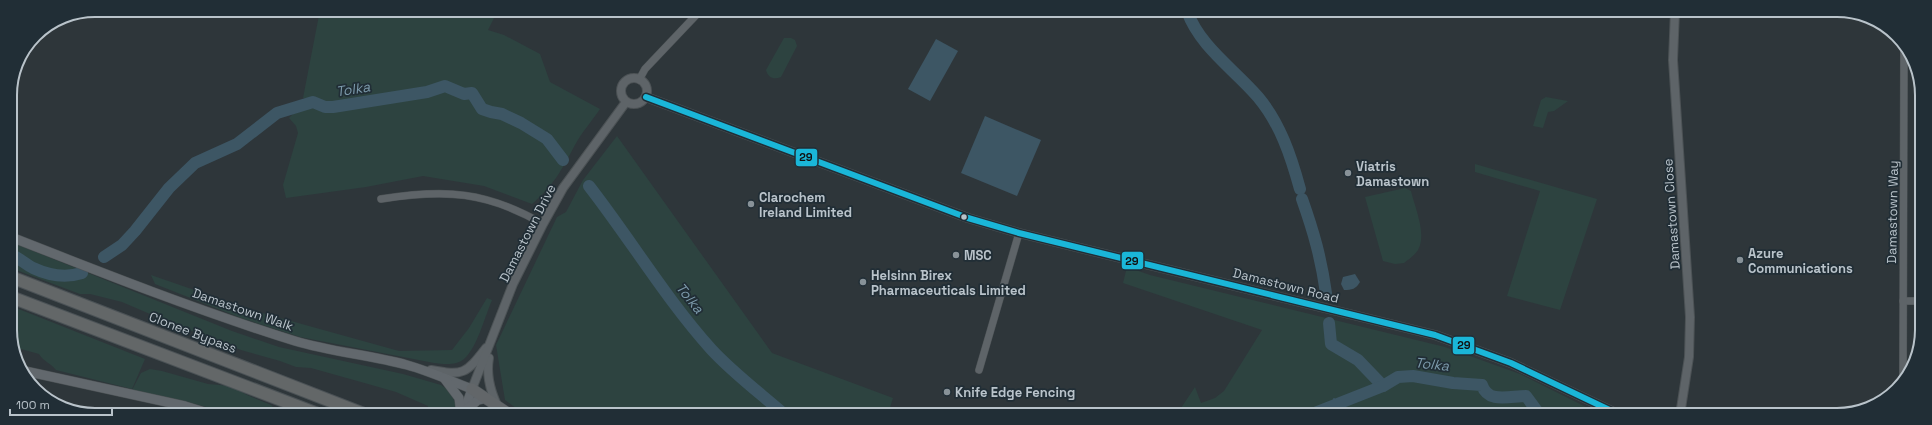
<svg xmlns="http://www.w3.org/2000/svg" width="1932" height="425" font-family="'Space Grotesk',sans-serif">
<style>
.green{fill:#2d4340}
.water{fill:#3d5664}
.lines{fill:none;stroke-linecap:round;stroke-linejoin:round}
.stream{stroke:#3d5664;stroke-width:2}
.river{stroke:#3d5664;stroke-width:12}
.minor-casing{stroke:#4c5255;stroke-width:8}
.tertiary-casing{stroke:#4c5255;stroke-width:10}
.secondary-casing{stroke:#4c5255;stroke-width:10}
.trunk-casing{stroke:#4b5256;stroke-width:12}
.motorway-casing{stroke:#4b5256;stroke-width:14}
.minor{stroke:#5e6468;stroke-width:7}
.tertiary{stroke:#5e6468;stroke-width:8}
.secondary{stroke:#62686d;stroke-width:9}
.trunk{stroke:#626669;stroke-width:11}
.motorway{stroke:#636768;stroke-width:12}
.bus-1-casing{stroke:#212e36;stroke-width:9}
.bus-1{stroke:#1ab6d8;stroke-width:6}
.poi-dot{fill:#889298;stroke:#212e36;stroke-width:1.5}
.bus-dot{fill:#b9c3ca;stroke:#212e36;stroke-width:1.5}
.labels{text-anchor:middle;stroke-width:3.5;stroke-linejoin:round;paint-order:stroke}
.poi-label{font-size:13px;font-weight:bold;fill:#b9c3ca;stroke:#212e36;text-anchor:start}
.street-label{font-size:13px;fill:#b9c3ca;stroke:#212e36}
.water-label{font-size:14px;font-style:italic;fill:#7c9aab;stroke:#212e36}
.rim{fill:none;stroke:#b9c3ca;stroke-width:2}
.line-badge{stroke:#212e36;stroke-width:1.5}
.pale-badge-label{font-size:11px;text-anchor:middle;font-weight:bold;fill:#111}
</style>
<rect width="100%" height="100%" fill="#2e363a"/>
<g class="green">
<path d="M320,10h178l-10,20 16,5 36,19 10,28 50,27c-8,12 -18,23 -25,36 -14,26 -21,40 -43,59l-48,-18 -61,-10 -57,11 -80,11 -3,-13 15,-52 -2,-7 -7,-8c8,-10 19,-10 31,-10l3,-6 -20,-4z"/>
<path d="M784,38h7l4,2 2,6 -16,31c-7,3 -13,1 -15,-7z"/>
<path d="M1546,97l22,4 -14,10 -6,1 -5,16 -10,-2 8,-26z"/>
<path d="M617,136l155,217 121,45 -5,16h-100l-25,-25 -15,-9 -37,-39 -8,6 75,67h-254l-19,-14 -9,-55 61,-128 9,-5 17,-32z"/>
<path d="M1475,164l122,35 -37,111 -53,-14 33,-105 -65,-19z"/>
<path d="M1405,188l6,3c4,17 16,43 7,59 -3,5 -9,9 -14,13l-9,1 -12,-3 -18,-64z"/>
<path d="M11,242l221,89 47,16 124,27 38,11 9,6 6,14 1,9h-35l6,-6v-2l-32,-14 -28,-8 -57,-16 -15,-1 -16,-6 -39,-11 -70,-27 -49,-21 -32,-8h-10l-69,-26z"/>
<path d="M1127,267l23,8 295,72 75,27 68,34 5,7 -277,-1 87,-36h11l35,5 -41,-11 -109,42h-122l18,-27 6,16 14,-5 9,-7 38,-61 -139,-47z"/>
<path d="M151,275l104,36 144,40 53,-1 17,-22 18,-30 5,2c-7,16 -15,48 -28,59 -8,7 -21,5 -30,4l-134,-26 -59,-19 -86,-34z"/>
<path d="M11,306l134,53 -13,30 -76,-19c-5,-7 -12,-8 -17,-16l-18,-5 -3,10 -6,-12z"/>
<path d="M150,369l12,2 46,13 23,2 16,9 24,10 9,9h-50l-45,-13 -53,-11 9,-17z"/>
</g>
<g class="water">
<path d="M936,39l22,12 -28,50 -22,-12z"/>
<path d="M985,116l56,24 -24,56 -56,-23z"/>
<path d="M1355,274l5,8c-4,7 -8,8 -16,8l-3,-6 2,-7z"/>
</g>
<g class="lines">
<path class="stream" d="M1334,399l3,5"/>
<g class="river">
<path d="M1187,11c13,36 47,58 71,86 22,26 33,59 42,92"/>
<path d="M589,186c42,54 77,113 122,163 22,24 49,44 73,65"/>
<path d="M1302,199c12,34 19,59 24,94"/>
<path d="M11,255c9,3 14,9 22,13 15,7 33,10 49,5"/>
<path d="M104,257l18,-12 13,-14 34,-43 26,-25 42,-19 40,-31 36,-11 12,5h8l94,-15 18,-6 19,8 8,-1 10,16 9,3 11,2 19,9 26,16 16,21"/>
<path d="M1329,323l2,21 27,16 25,26"/>
<path d="M1312,414l71,-28 15,-9 15,-1 40,7 29,2c6,19 28,11 44,11l14,19"/>
</g>
<defs>
<g id="minor">
<path d="M639,80l6,-11 55,-58"/>
<path d="M381,199c64,-10 105,-8 162,25"/>
<path d="M1903,301h17"/>
<path d="M979,370l40,-137"/>
<path d="M1903,376l1,-328"/>
</g>
<g id="tertiary">
<path d="M1675,11l-2,49 17,257 -1,40 -9,58"/>
<circle cx="634" cy="91" r="13"/>
<path d="M646,97l322,121 51,15 416,102 76,28 109,52"/>
<path d="M489,358c-3,17 1,32 8,47"/>
<path d="M431,370c32,6 35,4 55,-22"/>
<path d="M472,389l41,-105 30,-60 20,-36 63,-86"/>
</g>
<g id="secondary">
<path d="M11,237c94,37 188,74 284,104 37,11 75,14 112,24 22,6 44,16 65,24l-9,25"/>
<path d="M25,371l160,35 26,8"/>
<path d="M444,378l15,20 2,16"/>
<path d="M465,411l13,-11 9,-2"/>
</g>
<path id="trunk" d="M472,389l37,25"/>
<g id="motorway">
<path d="M11,277l353,137"/>
<path d="M11,297l307,117"/>
</g>
</defs>
<use href="#minor" class="minor-casing"/>
<use href="#tertiary" class="tertiary-casing"/>
<use href="#secondary" class="secondary-casing"/>
<use href="#trunk" class="trunk-casing"/>
<use href="#motorway" class="motorway-casing"/>
<use href="#minor" class="minor"/>
<use href="#tertiary" class="tertiary"/>
<use href="#secondary" class="secondary"/>
<use href="#trunk" class="trunk"/>
<use href="#motorway" class="motorway"/>
<defs>
<path id="bus-1" d="M646,97l322,121 51,15 416,102 76,28 109,52"/>
</defs>
<use href="#bus-1" class="bus-1-casing"/>
<use href="#bus-1" class="bus-1"/>
</g>
<g class="poi-dot">
<circle cx="1348" cy="173" r="4"/>
<circle cx="751" cy="204" r="4"/>
<circle cx="956" cy="255" r="4"/>
<circle cx="1740" cy="260" r="4"/>
<circle cx="863" cy="282" r="4"/>
<circle cx="947" cy="392" r="4"/>
</g>
<circle class="bus-dot" cx="964" cy="217" r="3.5"/>
<g class="labels">
<g class="poi-label">
<text x="1356" y="171">Viatris<tspan x="1356" dy="15">Damastown</tspan></text>
<text x="759" y="202">Clarochem<tspan x="759" dy="15">Ireland Limited</tspan></text>
<text x="1748" y="258">Azure<tspan x="1748" dy="15">Communications</tspan></text>
<text x="964" y="260">MSC</text>
<text x="871" y="280">Helsinn Birex<tspan x="871" dy="15">Pharmaceuticals Limited</tspan></text>
<text x="955" y="397">Knife Edge Fencing</text>
</g>
<g class="street-label">
<text transform="translate(1892 212) rotate(-89)" y="5">Damastown Way</text>
<text transform="translate(1671 214) rotate(-94)" y="5">Damastown Close</text>
<text transform="translate(527 233) rotate(-63)" y="5">Damastown Drive</text>
<text transform="translate(1286 285) rotate(14)" y="5">Damastown Road</text>
<text transform="translate(243 309) rotate(19)" y="5">Damastown Walk</text>
<text transform="translate(193 332) rotate(21)" y="5">Clonee Bypass</text>
</g>
<g class="water-label">
<text transform="translate(353 89) rotate(-9)" y="5">Tolka</text>
<text transform="translate(690 298) rotate(51)" y="5">Tolka</text>
<text transform="translate(1432 364) rotate(6)" y="5">Tolka</text>
</g>
</g>
<path d="M0 0H1932V425H0ZM95 17H1837A78 78 0 0 1 1915 95V330A78 78 0 0 1 1837 408H95A78 78 0 0 1 17 330V95A78 78 0 0 1 95 17Z" fill="#212e36" fill-rule="evenodd"/>
<path class="rim" d="M95 17H1837A78 78 0 0 1 1915 95V330A78 78 0 0 1 1837 408H95A78 78 0 0 1 17 330V95A78 78 0 0 1 95 17Z"/>
<g class="line-badge">
<rect x="795" y="148" width="23" height="19" rx="4" fill="#1ab6d8"/>
<rect x="1121" y="251" width="23" height="19" rx="4" fill="#1ab6d8"/>
<rect x="1452" y="336" width="23" height="19" rx="4" fill="#1ab6d8"/>
</g>
<g class="pale-badge-label">
<text x="806" y="161">29</text>
<text x="1132" y="265">29</text>
<text x="1464" y="349">29</text>
</g>
<path d="M10 409v6h102v-6" fill="none" stroke="#b9c3ca" stroke-width="2"/>
<text x="16" y="409" font-size="12" fill="#b9c3ca" stroke="#212e36" stroke-width="3" paint-order="stroke">100 m</text>
</svg>
